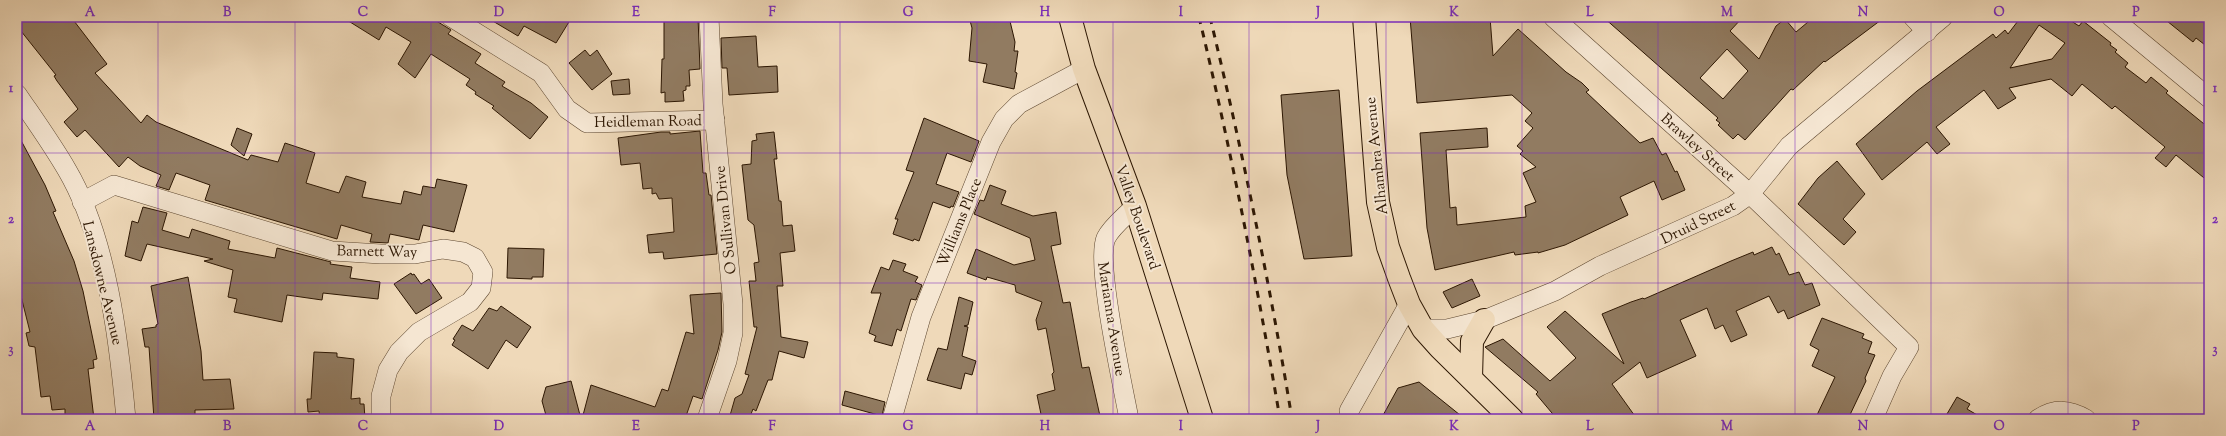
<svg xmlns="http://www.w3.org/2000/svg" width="2226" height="436" font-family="'Sorts Mill Goudy',serif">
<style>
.building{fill:#917b61;stroke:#2c1602;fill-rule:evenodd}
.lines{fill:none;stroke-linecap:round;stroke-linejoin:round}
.minor-casing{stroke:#5d4730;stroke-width:20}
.major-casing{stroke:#2c1602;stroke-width:24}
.minor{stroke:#f5e6d2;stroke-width:19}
.major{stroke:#efd9b9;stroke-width:22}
.rail{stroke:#2c1602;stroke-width:3;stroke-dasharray:7 7;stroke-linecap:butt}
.grid{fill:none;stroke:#7b2cbf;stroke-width:1;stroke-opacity:0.55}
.labels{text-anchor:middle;stroke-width:4;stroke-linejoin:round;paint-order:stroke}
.street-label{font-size:15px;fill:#2c1602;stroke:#f5e6d2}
.neatline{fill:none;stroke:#7b2cbf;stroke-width:1.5}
.grid-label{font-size:13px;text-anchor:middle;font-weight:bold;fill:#7b2cbf}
</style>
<rect width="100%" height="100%" fill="#efd9b9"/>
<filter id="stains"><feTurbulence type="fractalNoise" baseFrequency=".005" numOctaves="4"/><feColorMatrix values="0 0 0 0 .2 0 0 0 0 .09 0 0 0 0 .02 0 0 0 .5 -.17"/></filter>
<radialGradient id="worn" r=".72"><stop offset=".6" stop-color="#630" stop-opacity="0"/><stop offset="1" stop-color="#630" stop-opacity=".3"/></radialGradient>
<g class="building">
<path d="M17,17h54l36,47 -12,9 46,50 6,-8 9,7 92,38 3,-5 27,7 7,-19 30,10 -9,30 33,10 7,-17 20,6 -4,15 39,7 3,-13 17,4 2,-9 12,2 2,-9 30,6 -13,47 -31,-7 -4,15 -29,-6 -2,9 -18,-1 2,-8 -31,-9 -4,14 -132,-39 5,-15 -34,-12 -7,17 -13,-4 5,-11 -21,-9 -12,-9 -9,10 -34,-37 -8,7 -13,-15 14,-13 -21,-28 -3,-5 2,-1 -39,-49z"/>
<path d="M342,17h88l21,13 -3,4 33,20 -6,9 30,19 -3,4 29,17 17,14 -18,22 -38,-31 2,-2 -19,-12 1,-2 -10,-7 4,-6 -39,-25 -16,24 -17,-14 13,-22 -25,-15 -7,13z"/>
<path d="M486,17h86l-16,26 -32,-17 -6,10z"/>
<path d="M664,17h34l2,52 -11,1 1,16h-4v4l-3,1 1,10 -19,1v-10l-4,1 1,-34h2z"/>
<path d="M969,17h40l6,25 -1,9h4l-3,21 2,1 -3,16 -31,-7 4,-18 -18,-3 3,-33z"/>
<path d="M1410,17h80l3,39 25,-27 48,43 16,11 7,7 -3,2 54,51 13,-5 9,17 4,-2 9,19 2,-1 8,19 -23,10 -8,-19 -34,16 8,18 -63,30 -27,8v-1l-23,3 -1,-3 -79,18 -8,-42 -7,-95 67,-5 1,19 -42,3 4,58 6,-1 1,18 69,-8 -1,-11 11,-4 -13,-29 13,-6 -16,-13 3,-3 -6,-5 16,-18 -8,-7 7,-8 -20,-18 -95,8z"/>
<path d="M1603,17h140l-13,14 29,28 17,-33 9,-7 11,13 18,-15h71l-60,45 -1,-1 -31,29 -2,-1 -46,51 -7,-6 -5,5 -15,-14 2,-2 -4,-3 2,-2zM1727,49l21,22 -25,28 -23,-21z"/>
<path d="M2021,17h44l14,9 4,-5 28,22 -1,2 7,5 -2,2 13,11 -3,4 21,16 5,-6 17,14 -2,2 43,35v54l-33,-27 -10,12 -11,-9 10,-11 -50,-41 -3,3 -30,-25 -10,12 -21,-17 -42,9 7,10 -18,11 -14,-19 -48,37 14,17 -13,10 -10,-12 -45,38 -26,-36 61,-53 76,-57 3,4 9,-8 3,4zM2039,25l26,18 -13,16 -42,9z"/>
<path d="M2162,17h47v31l-13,-10 -3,4z"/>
<path d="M756,36l2,31 19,-1 1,26 -49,3 -2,-27h-5l-1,-30z"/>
<path d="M585,50l5,6 7,-6 15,24 -20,16 -23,-27z"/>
<path d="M629,79l1,15 -17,1 -2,-14z"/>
<path d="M1339,90l13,166 -48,3 -17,-84 -6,-80z"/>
<path d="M924,118l55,23 -8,21 -24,-9 -11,31 23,8 -6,15 -2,-1 -1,2 -17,-6 -14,39 -5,-2 -1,2 -20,-7 5,-15h-3l19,-47 -8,-2z"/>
<path d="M237,128l15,6 -8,22 -13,-11z"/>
<path d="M700,131l3,42h3l3,22h2l6,59 -53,5 -1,-7 -14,1 -2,-18 27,-3 -2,-34 -13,1 -3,-6 -4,1v-6l-9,1 -3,-26 -19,2 -3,-27 43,-6h9v2z"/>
<path d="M774,132l3,27h-3l5,42h2l2,25 9,-1 3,26 -15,2 3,33h-6l4,51 27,5 -4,16 -25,-7 -7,29h-4l-12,31 -3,-2 -4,10h-20l6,-21 7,-4 7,-19 -4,-1 12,-47h-3l-5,-46h7l-2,-18 5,-1 -5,-37 -6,-5 -6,-55 9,-1 1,-23 5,-1 -1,-6z"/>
<path d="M17,133l28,52 11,26 -3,1 21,49 9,30 14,68 -4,1 1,8 -6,1 6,50h-29v-10l-13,1 -2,-14 -9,1 -6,-50 -6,-1 -3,-13 4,-1 -13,-52z"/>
<path d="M1837,161l28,33 -22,25 13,13 -12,13 -46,-41 20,-26z"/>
<path d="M990,185l16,6 -5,13 32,12 23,-4 5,32 -10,2 12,57 7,-1 12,66 7,-1 11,49 -18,3h-40l-5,-24 18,-5 -3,-16 2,-2 -8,-44 -8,2 -2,-10 6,-18 -26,-10 -1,-7 -28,-8 -1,3 -19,-7 9,-24 38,16 21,-5 -5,-22 -56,-24 6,-14 4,1z"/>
<path d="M143,207l24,6 -5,17 27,8 3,-9 38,12 -2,8 47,9 2,-10 54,14 -1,2 22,3 -2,11 30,4 -2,17 -55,-6 -1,7 -35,-5 -5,27 -48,-10 3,-13 -9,-2 5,-27 -29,-9 9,-2 -66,-15 -6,17 -16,-5 7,-35 6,2z"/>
<path d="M1772,247l4,8 3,-2 10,22 10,-3 6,13 7,-2 8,22 -32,14 -4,-9 -6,3 -9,-17 -33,15 11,24 -16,7 -8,-17 -8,4 -8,-21 -27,12 16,36 -49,22 -7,-16 -28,22 25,35h-80l-21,-25 2,-2 -53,-45 18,-8 47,42 26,-23 -29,-31 18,-16 59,53 -22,-50 29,-12 12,-4 1,1 87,-38 22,-9 1,3z"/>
<path d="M508,248l36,1 -1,28h-11v2l-25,-1z"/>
<path d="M893,260l13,4 -3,7 15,6 -3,5 7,3 -6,15 -5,-1 -10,32 -4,-2 -5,17 -18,-5 2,-5 -7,-3 12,-40h-10l10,-26 8,3z"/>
<path d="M411,273l1,2 2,-1 7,10 8,-5 13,19 -26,16 -22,-30z"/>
<path d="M188,277l13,74 2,29 27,-1 4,30 -39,1v9h-41l-5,-72h-4l-3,-18 14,-2v-2l2,-1 -7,-38z"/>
<path d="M1472,279l8,17 -28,12 -9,-16z"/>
<path d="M721,293l1,39 -4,18 -16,49 -9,-3 -8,23h-103l9,-34 64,22 7,-18 6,2 18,-59 8,2 -4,-39z"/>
<path d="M959,297l14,5 -5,23 -4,1 4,1 -6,29 14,5 -4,14 -7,-2 -4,16 -34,-9 11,-32 9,2z"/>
<path d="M501,306l30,21 -14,21 -11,-8 -18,29 -36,-24 3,-5 -2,-1 9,-14 11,6 16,-23 8,3z"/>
<path d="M1822,318l42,16 -2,4 10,4 -4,11 7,2 -10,23 1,3 -18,38h-23l-8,-4 18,-38 -23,-11 7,-16 -9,-5z"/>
<path d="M314,352l23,1v4l17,2 -3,40 9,-1v6h4l1,15h-45l-1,-8 -11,1 -1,-13h4z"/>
<path d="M571,381l10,38h-34l-5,-18 4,-14z"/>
<path d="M1419,382l46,37h-84l17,-31z"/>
<path d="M845,391l40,11 -3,14 -40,-11z"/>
<path d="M1957,397l13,7 -3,5 17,10h-40z"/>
</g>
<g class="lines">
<defs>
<g id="minor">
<path d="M451,17l90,56 26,36 20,14 128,-3"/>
<path d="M1553,17l197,177 159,153 -17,29 -19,43"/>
<path d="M1913,17l14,15"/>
<path d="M2111,17l98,81"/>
<path d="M17,94c17,25 35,50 50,76 40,68 52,171 59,249"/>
<path d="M82,202l32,-17 218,66 49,3h34l28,-5 20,3 12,6 8,14 -2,16 -11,14 -51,30 -20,20 -11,18 -7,26v23"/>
<path d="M1423,329h24l37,-9 71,-29 45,-25 133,-60 17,-12 39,-48 154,-129"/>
<path d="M1349,411l60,-107"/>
<path d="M707,419l20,-58 6,-28v-29l-20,-200 -4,-87"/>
<path d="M892,419l29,-102 70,-175 13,-23 15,-15 65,-35"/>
<path d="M1129,419c-6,-33 -34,-156 -23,-181 6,-12 21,-23 29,-32"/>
<path d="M2038,419c17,-11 31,-10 48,0"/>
</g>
<g id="major">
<path d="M1070,17l14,52 51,137 67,213"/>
<path d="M1364,17l14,185 10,45 11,31 10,26 14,25 17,19 72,71"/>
<path d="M1471,378l1,-37 12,-21"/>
</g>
</defs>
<use href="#minor" class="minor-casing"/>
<use href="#major" class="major-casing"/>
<use href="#minor" class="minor"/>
<use href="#major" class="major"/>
<g class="rail">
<path d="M1199,17c32,133 58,267 81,402"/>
<path d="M1210,17c32,133 60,267 82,402"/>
</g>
</g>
<path class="grid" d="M158,17v402M295,17v402M431,17v402M568,17v402M704,17v402M840,17v402M977,17v402M1113,17v402M1249,17v402M1386,17v402M1522,17v402M1658,17v402M1795,17v402M1931,17v402M2068,17v402M17,153h2192M17,283h2192"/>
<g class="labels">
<g class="street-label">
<text transform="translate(648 121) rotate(-1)" y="5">Heidleman Road</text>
<text transform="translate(1698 147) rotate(42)" y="5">Brawley Street</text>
<text transform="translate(1376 156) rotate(-96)" y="5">Alhambra Avenue</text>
<text transform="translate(1138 217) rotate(71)" y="5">Valley Boulevard</text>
<text transform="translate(725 220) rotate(-96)" y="5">O Sullivan Drive</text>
<text transform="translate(959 222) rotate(-68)" y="5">Williams Place</text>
<text transform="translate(1698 222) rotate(-26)" y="5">Druid Street</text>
<text transform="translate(377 251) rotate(1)" y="5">Barnett Way</text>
<text transform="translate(103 283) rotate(76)" y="5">Lansdowne Avenue</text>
<text transform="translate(1112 319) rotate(81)" y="5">Marianna Avenue</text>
</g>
</g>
<rect width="2226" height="436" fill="none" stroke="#efd9b9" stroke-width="44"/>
<rect x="22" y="22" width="2182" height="392" class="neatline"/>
<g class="grid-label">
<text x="90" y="16">A</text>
<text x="227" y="16">B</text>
<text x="363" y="16">C</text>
<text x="499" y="16">D</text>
<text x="636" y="16">E</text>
<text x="772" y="16">F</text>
<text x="908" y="16">G</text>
<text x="1045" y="16">H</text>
<text x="1181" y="16">I</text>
<text x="1318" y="16">J</text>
<text x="1454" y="16">K</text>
<text x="1590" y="16">L</text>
<text x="1727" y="16">M</text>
<text x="1863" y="16">N</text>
<text x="1999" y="16">O</text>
<text x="2136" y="16">P</text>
<text x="11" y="92">1</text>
<text x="2215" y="92">1</text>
<text x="11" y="223">2</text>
<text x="2215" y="223">2</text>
<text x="11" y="353">3</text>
<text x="2215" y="353">3</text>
<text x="90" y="430">A</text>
<text x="227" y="430">B</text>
<text x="363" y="430">C</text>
<text x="499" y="430">D</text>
<text x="636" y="430">E</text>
<text x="772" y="430">F</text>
<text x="908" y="430">G</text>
<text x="1045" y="430">H</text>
<text x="1181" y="430">I</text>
<text x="1318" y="430">J</text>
<text x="1454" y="430">K</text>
<text x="1590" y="430">L</text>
<text x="1727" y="430">M</text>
<text x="1863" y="430">N</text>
<text x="1999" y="430">O</text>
<text x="2136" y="430">P</text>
</g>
<rect width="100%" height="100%" filter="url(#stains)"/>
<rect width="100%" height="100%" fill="url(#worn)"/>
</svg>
